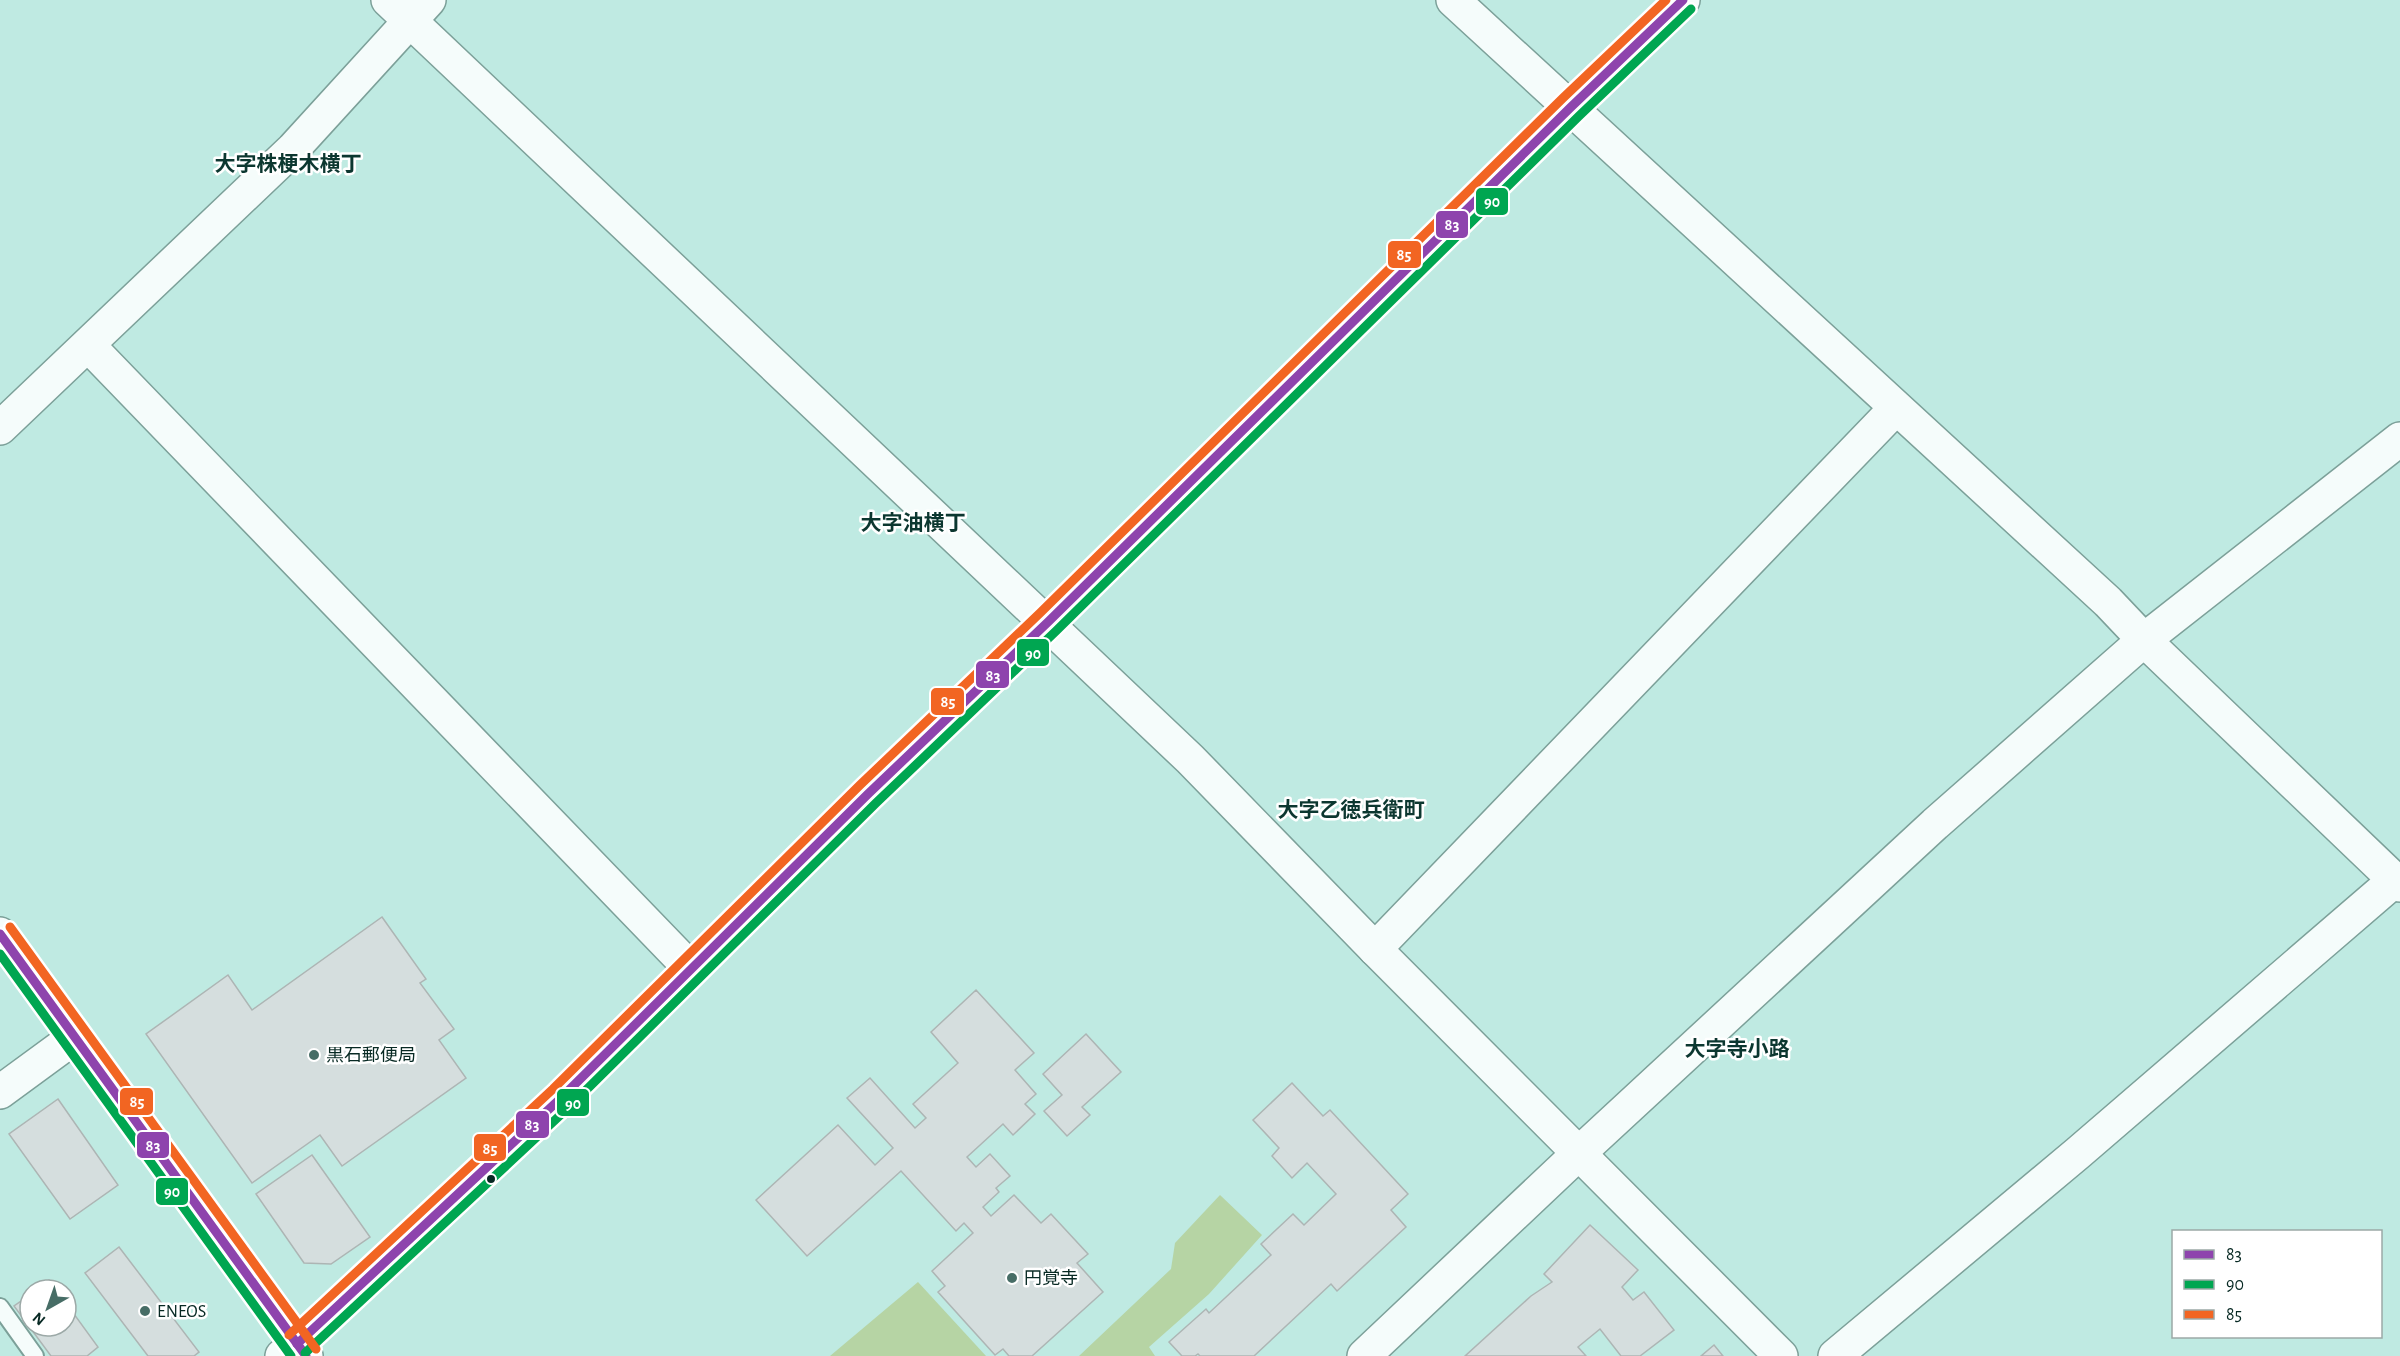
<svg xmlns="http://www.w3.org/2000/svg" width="2400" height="1356" font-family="'Alegreya Sans','Noto Sans JP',sans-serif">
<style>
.green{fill:#b6d4a4}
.building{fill:#d5dede;stroke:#adb5b4;stroke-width:1.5}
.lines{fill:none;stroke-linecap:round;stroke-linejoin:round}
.lane-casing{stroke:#7ca099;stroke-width:20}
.street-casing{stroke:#7ca099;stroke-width:36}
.secondary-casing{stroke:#7ca099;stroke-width:36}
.lane{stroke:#f5fcfb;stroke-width:16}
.street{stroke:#f5fcfb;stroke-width:33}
.secondary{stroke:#f5fcfb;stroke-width:33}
.bus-1-casing{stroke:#fff;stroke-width:14}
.bus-2-casing{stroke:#fff;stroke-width:14}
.bus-3-casing{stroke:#fff;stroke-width:14}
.bus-1{stroke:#8e44ad;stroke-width:9}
.bus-2{stroke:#00a651;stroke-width:9}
.bus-3{stroke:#f26522;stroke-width:9}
.poi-dot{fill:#476d66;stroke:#fff;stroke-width:2}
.bus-dot{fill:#072923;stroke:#fff;stroke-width:2}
.labels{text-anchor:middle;stroke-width:5;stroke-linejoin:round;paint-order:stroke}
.poi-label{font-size:18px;fill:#072923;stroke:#fff;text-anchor:start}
.quarter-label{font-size:21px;font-weight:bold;fill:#0c3730;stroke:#fff}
.line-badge{stroke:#fff;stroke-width:2}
.badge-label{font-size:16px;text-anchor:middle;font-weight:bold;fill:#fff}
</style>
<rect width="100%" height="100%" fill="#bfeae2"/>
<g class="green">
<path d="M1220,1195l42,40 -53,59 -60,53 6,9h-76l92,-87 4,-26z"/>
<path d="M918,1282l68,74h-156z"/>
</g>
<g class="building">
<path d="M382,917l44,62 -6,4 34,46 -15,11 27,38 -124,88 -22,-31 -68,48 -106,-149 82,-59 24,35z"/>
<path d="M976,990l58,63 -19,17 21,24 -11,10 10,10 -22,21 -10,-11 -36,33 9,10 14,-13 20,22 -14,12 3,4 -16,15 8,9 23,-21 27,28 10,-9 37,40 -11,9 26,29 -71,64h-23l-6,-7 -8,6 -57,-63 7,-6 -13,-15 41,-38 -9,-10 -8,8 -55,-60 -94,85 -51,-56 82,-75 37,40 18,-17 -46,-50 23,-20 45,50 11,-10 -13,-14 45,-41 -27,-31z"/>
<path d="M1086,1034l35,38 -39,35 8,8 -23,21 -23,-25 18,-16 -19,-21z"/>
<path d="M1292,1083l31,33 7,-6 78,84 -17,16 15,17 -69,64 -6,-7 -77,72h-54l-2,-2 -3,2h-13l-13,-14 37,-33 3,4 62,-58 -10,-11 32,-30 11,11 32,-31 -29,-31 -15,15 -20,-22 7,-8 -26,-28z"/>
<path d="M58,1099l60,86 -48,34 -61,-85z"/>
<path d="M312,1155l58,82 -39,27 -27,-1 -48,-69z"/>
<path d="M1590,1225l48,45 -16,17 11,13 11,-8 30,38 -34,26h-19l-21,-27 -22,18 8,9h-121l66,-60 21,-14 -8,-8z"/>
<path d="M119,1247l80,105 -5,4h-46l-63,-83z"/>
<path d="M49,1280l7,10h-20z"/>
<path d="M30,1295v31h36v-23l32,44 -11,9h-36l-37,-50z"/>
<path d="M1714,1345l9,11h-22z"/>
</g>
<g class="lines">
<defs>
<path id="lane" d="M0,1307l35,49"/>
<g id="street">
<path d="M388,0l802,759 185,190 406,407"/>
<path d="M1453,0l655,602 36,38 256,245"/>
<path d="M88,345l603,624"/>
<path d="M0,428l293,-279 136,-149"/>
<path d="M1375,949l521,-541"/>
<path d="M0,1092l75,-55"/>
<path d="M1835,1356l243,-203 317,-273"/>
</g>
<g id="secondary">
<path d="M0,934l306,422"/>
<path d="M282,1356l15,-12 264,-246 307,-304 180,-172 523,-515 112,-107"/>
<path d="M1364,1356l214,-202 357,-330 209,-184 256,-201"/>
</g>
</defs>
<use href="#lane" class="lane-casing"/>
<use href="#street" class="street-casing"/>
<use href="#secondary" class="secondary-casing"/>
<use href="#lane" class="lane"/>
<use href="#street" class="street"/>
<use href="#secondary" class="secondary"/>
<defs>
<g id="bus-1">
<path d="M0,934l306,422"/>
<path d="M297,1344l264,-246 307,-304 180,-172 523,-515 112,-107"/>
</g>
<g id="bus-2">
<path d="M0,954l291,402"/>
<path d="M305,1353l264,-246 307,-304 180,-172 523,-515 112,-107"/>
</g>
<g id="bus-3">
<path d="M10,927l306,422"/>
<path d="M289,1335l264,-246 307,-304 180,-172 523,-515 103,-98"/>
</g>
</defs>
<use href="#bus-1" class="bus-1-casing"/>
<use href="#bus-2" class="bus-2-casing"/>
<use href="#bus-3" class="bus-3-casing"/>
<use href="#bus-1" class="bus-1"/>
<use href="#bus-2" class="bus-2"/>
<use href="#bus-3" class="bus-3"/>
</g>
<g class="poi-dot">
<circle cx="314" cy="1055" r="6"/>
<circle cx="1012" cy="1278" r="6"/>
<circle cx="145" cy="1311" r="6"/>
</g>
<circle class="bus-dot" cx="491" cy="1179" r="5"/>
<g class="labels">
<g class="poi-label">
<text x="326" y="1061">黒石郵便局</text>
<text x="1024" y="1284">円覚寺</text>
<text x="157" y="1317">ENEOS</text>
</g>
<g class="quarter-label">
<text x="288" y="171">大字株梗木横丁</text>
<text x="913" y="530">大字油横丁</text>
<text x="1351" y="817">大字乙徳兵衛町</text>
<text x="1737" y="1056">大字寺小路</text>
</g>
</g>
<g class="line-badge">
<rect x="1475" y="187" width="34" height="29" rx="6" fill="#00a651"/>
<rect x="1435" y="210" width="34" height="29" rx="6" fill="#8e44ad"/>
<rect x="1387" y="240" width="35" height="29" rx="6" fill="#f26522"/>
<rect x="1016" y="638" width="34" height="29" rx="6" fill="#00a651"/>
<rect x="975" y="660" width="35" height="29" rx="6" fill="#8e44ad"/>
<rect x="930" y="687" width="35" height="29" rx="6" fill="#f26522"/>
<rect x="119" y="1087" width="35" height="29" rx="6" fill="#f26522"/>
<rect x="556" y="1088" width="34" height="29" rx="6" fill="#00a651"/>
<rect x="515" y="1110" width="35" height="29" rx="6" fill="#8e44ad"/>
<rect x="136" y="1131" width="34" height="28" rx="6" fill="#8e44ad"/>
<rect x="473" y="1133" width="34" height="29" rx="6" fill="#f26522"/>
<rect x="155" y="1177" width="34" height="29" rx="6" fill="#00a651"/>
</g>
<g class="badge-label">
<text x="1492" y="207">90</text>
<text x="1452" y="230">83</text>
<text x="1404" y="260">85</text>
<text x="1033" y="659">90</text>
<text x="993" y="681">83</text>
<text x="948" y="707">85</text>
<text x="137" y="1107">85</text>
<text x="573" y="1109">90</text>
<text x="532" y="1130">83</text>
<text x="153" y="1151">83</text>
<text x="490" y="1154">85</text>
<text x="172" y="1197">90</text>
</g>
<rect x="2172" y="1230" width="210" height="108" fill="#ffffff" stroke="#9ca9a7" stroke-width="1.5"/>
<rect x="2184" y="1250" width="30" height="9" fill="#8e44ad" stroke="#9ca9a7" stroke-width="1.5"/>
<text x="2226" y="1260" font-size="18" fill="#072923">83</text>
<rect x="2184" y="1280" width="30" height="9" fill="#00a651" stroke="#9ca9a7" stroke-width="1.5"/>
<text x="2226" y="1290" font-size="18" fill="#072923">90</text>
<rect x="2184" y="1310" width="30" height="9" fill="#f26522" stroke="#9ca9a7" stroke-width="1.5"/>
<text x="2226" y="1320" font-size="18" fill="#072923">85</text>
<g transform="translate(48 1308) rotate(220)"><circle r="28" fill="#ffffff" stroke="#9ca9a7" stroke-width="1.5"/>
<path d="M0-4.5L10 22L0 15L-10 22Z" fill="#476d66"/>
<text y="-9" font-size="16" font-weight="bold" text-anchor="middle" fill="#072923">N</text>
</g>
</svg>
